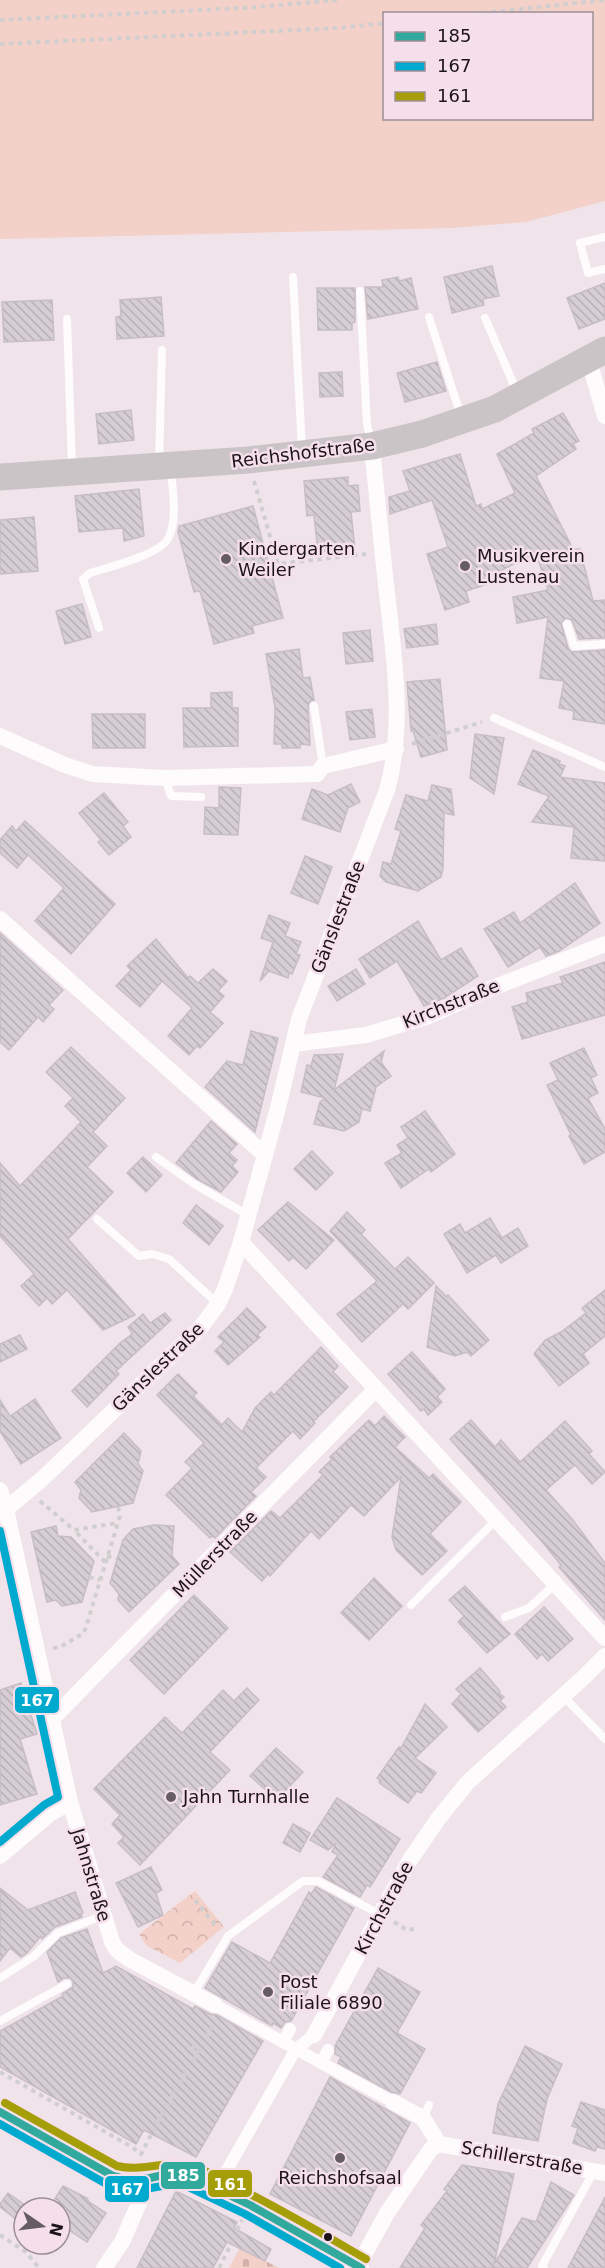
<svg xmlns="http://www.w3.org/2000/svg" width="605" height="2268" font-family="'DejaVu Sans',sans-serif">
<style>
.grass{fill:#f3d0c8;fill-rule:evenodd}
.forest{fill:url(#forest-crowns)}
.cemetery{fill:url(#cemetery-stones)}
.building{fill:url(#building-back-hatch);stroke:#c6bec4;stroke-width:1.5}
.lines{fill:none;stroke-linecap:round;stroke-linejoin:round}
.path{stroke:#d1ced0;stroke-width:4;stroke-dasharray:4.5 4.5;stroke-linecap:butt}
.service{stroke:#fdfbfc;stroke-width:8}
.pedestrian{stroke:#fdfbfc;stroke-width:12}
.minor{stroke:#fdfbfc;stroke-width:16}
.primary{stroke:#cbc4c7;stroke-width:27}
.bus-1-casing{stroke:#f5dfeb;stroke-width:12}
.bus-2-casing{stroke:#f5dfeb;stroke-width:12}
.bus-3-casing{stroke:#f5dfeb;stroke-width:12}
.bus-1{stroke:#31a99c;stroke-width:8}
.bus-2{stroke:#00a9ce;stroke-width:8}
.bus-3{stroke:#a69e09;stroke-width:8}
.poi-dot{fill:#665d62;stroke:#f5dfeb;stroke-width:2}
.bus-dot{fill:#1c1419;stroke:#f5dfeb;stroke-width:2}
.labels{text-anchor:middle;stroke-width:5;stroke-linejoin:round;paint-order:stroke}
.street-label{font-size:18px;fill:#1c1419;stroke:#f5dfeb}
.poi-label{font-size:18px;fill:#1c1419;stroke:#f5dfeb;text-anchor:start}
.line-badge{stroke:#f5dfeb;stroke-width:2}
.badge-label{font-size:16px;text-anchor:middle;font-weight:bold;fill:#fff}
</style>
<defs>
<pattern id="forest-crowns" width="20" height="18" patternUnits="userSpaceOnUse" patternTransform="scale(1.5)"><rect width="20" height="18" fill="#f3d0c8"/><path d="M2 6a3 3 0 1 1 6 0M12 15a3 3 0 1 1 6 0" fill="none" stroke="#d0b2ab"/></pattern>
<pattern id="cemetery-stones" width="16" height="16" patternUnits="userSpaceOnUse" patternTransform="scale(1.5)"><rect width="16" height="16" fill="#f3d0c8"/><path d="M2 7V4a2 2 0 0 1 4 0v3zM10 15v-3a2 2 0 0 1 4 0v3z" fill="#d0b2ab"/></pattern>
<pattern id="building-back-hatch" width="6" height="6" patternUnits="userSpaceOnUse" patternTransform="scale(1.5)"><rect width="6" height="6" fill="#d6ced4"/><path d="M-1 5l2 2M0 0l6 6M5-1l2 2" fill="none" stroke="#b7b0b5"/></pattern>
</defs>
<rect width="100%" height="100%" fill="#f0e4ea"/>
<path class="grass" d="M0,0h605v201l-79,21 -73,6 -453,11zM384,14h208v104h-208z"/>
<path class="forest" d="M195,1891l29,36 -44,36 -33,-17 -8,-12z"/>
<path class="cemetery" d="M240,2248l39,20h-50z"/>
<g class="building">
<path d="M492,266l7,30 -16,3 1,6 -32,8 -8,-36z"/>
<path d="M398,277l1,4 12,-3 7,31 -50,10 -3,-32h18l-1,-7z"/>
<path d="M605,283v36l-26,10 -12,-31z"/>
<path d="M317,288h38v34l-3,1v7h-34z"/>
<path d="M161,297l3,39 -47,3 -1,-22 5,-1 -1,-16z"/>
<path d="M52,300l2,40 -50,2 -2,-40z"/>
<path d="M437,362l9,29 -41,11 -8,-29z"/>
<path d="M342,372l1,24 -23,1 -1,-24z"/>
<path d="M131,410l3,30 -35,4 -3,-30z"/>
<path d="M563,413l16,28 -6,3 3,5 -40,27 37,73h7l13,52 12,-1v38l-26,1 -7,-19 -6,-2 -5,5 7,25 3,4 34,-2v74l-32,-5 1,-8 -15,-3 5,-27 -24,-3 8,-61 -31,6 -4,-26 35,-7 -12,-37 -36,18 3,8 -37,12 3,11 -24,8 -18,-56 21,-7 -16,-47 -42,14 -1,-17 21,-6 -7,-20 57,-17 16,52 5,-2 1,5 33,-16 -18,-39 37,-21 -2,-4z"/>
<path d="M348,477v9l10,-1 2,26 -9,1 4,37 -37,3 -4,-37 -7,1 -3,-35z"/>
<path d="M139,489l5,47 -20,5 -1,-13 -44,4 -4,-36z"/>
<path d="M253,506l30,112 -31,8 2,7 -40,11 -14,-53 -6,1 -16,-60 1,-6z"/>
<path d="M34,517l4,54 -38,3v-54z"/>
<path d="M82,604l9,33 -26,7 -9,-33z"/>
<path d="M436,624l2,20 -31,4 -3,-19z"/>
<path d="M370,630l3,31 -27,3 -3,-31z"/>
<path d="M299,649l4,29 7,-1 4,23 -4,1 -2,5 2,39 -10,-1v4h-18v-4h-8l1,-36 -9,-54z"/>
<path d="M440,679l7,71 -26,7 -8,-26h-2l-4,-49z"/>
<path d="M232,692v16h6v38l-54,1 -1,-39h28v-15z"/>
<path d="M372,709l3,28 -25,3 -4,-28z"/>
<path d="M92,714h53v34h-52z"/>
<path d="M475,734l29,4 -10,56 -24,-16z"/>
<path d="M533,750l27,11 -1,3 6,2 -5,11 45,6v78l-34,-3 3,-31 -42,-5 17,-26 -31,-12z"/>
<path d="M351,784l9,18 -12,6 -8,24 -38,-13 10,-30 16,6z"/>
<path d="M432,785l19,4 3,26 -10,-2 -1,55 -2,9 -23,14 -32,-9 -6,-6 3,-14 8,2 10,-33 -6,-2 11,-34 22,6z"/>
<path d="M219,787l22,1 -3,47 -34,-1 1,-27 14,1z"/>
<path d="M104,793l24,29 -5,4 8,11 -22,18 -11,-13 3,-2 -22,-27z"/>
<path d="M25,821l90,83 -44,50 -36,-33 29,-33 -36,-33 -11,13 -17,-15v-13l12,-14 4,5z"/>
<path d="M305,856l27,11 -14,37 -27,-11z"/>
<path d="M575,883l25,40 -41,28 -13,5 -6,-9 -32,20 -24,-38 30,-17 6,11z"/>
<path d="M269,915l21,8 -5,13 16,6 -5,12 4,1 -8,19 -3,-1 -1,5 -19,-7 -9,10 13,-39 -12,-4z"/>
<path d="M418,921l23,39 20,-12 17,28 -34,22 -20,8 -27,-45 -27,17 -11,-19z"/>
<path d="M0,933l63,57 -14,15 5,4 -11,13 -5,-5 -29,33 -9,-8z"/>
<path d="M156,939l32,39 2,-2 8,7 15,-14 14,12 -9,10 6,5 -14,16 13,11 -23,25 -3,-2 -8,9 -21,-19 24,-28 -30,-27 -22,26 -24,-21 15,-16 -4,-4z"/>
<path d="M605,962v53l-83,24 -10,-32 16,-5 -2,-9 37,-10 -3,-6z"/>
<path d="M356,969l9,15 -28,17 -9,-15z"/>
<path d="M251,1031l27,7 -23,94 -50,-45 22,-26 16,4z"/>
<path d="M71,1047l54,51 -32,34 14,14 -20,21 26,25 -45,47 67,76 -32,15 -36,-40 -15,14 -5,-6 -8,8 -18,-20 13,-12 -34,-38v-73l20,23 61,-64 -16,-16 8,-8 -27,-26z"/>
<path d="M584,1048l13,27 -6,3 7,15 -10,5 17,31v23l-21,12 -15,-28 2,-1 -24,-50 11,-5 -8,-17z"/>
<path d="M384,1051l-3,11 10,14 -15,11 -6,24 -8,-2 -3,13 -15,9 -30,-7 6,-22 5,-4 -24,-6 6,-27 4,1 3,-11 29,-1 -9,36z"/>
<path d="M425,1111l30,43 -24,18 -2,-3 -28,19 -16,-25 17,-10 -5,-8 11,-7 -7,-11z"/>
<path d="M211,1121l26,23 -8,9 8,7 -5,6 6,6 -17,20 -24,-13 -21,-16z"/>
<path d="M312,1151l21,22 -17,17 -22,-21z"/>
<path d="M143,1157l19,18 -16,17 -19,-19z"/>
<path d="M288,1202l46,38 -28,29 -13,-12 -4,4 -31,-31z"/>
<path d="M196,1205l27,21 -14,19 -26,-22z"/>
<path d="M347,1212l18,18 -4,4 34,35 13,-12 26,26 -26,26 -5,-5 -41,38 -25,-28 40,-33 -47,-50z"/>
<path d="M490,1218l12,20 16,-10 10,18 -27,17 -5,-8 -29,18 -23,-39 16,-10 5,9z"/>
<path d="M436,1286l11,11 1,-2 41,45 -18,16 -4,-4 -12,4 -28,-9z"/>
<path d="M605,1290v46l-22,18 6,9 -30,23 -25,-32 11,-14 16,-8 25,-19 -4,-5z"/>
<path d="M247,1308l19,19 -9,8 3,2 -32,28 -13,-14 9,-9 -6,-5z"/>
<path d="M165,1313l6,7 -55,51 3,3 -32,33 -15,-16 48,-48 12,-9 -4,-7 15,-13 7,9z"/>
<path d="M20,1335l7,14 -27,13v-18z"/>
<path d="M321,1347l17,19 -5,6 15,15 -35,35 2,1 -15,16 -7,-8 -37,37 10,9 -15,15 5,4 -41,42 -3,-2 -2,2 -44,-43 26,-27 -7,-6 19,-19 -47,-48 21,-21 19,19 -4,3 29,29 6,-7 14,14 13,-24 16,-16 3,3z"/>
<path d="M412,1352l33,37 -8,8 5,5 -14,13 -4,-6 -3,2 -33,-37z"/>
<path d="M35,1399l26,39 -40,26 -21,-33v-31l10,16z"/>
<path d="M384,1416l21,21 -10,10 34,31 4,-4 28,28 -31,32 17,17 -25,24 -26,-25 -4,-13 9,-60 -37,39 -13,-11 -32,34 -8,-8 -41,45 -2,-2 -6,7 -32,-29 41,-41 9,7 43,-43 -4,-3 13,-13 -2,-2 39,-37 6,6z"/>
<path d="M471,1420l24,27 6,-7 19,22 45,-41 27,30 -3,3 16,18 -13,12 -17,-19 -29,25 26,29 33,44v57l-46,-53 2,-2 -17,-21 -94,-105z"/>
<path d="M124,1433l17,18 -3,13 5,7 -10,32 -41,9 -13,-14 2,-8 -6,-8z"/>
<path d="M154,1525l20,1 -2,30 7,8 -50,48 -11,-12 1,-6 -9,-11 13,-43 10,-11z"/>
<path d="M56,1526l2,10 13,1 23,24 -12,41 -20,4 -6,-6 -9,2 -16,-70z"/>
<path d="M374,1578l28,28 -33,34 -28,-27z"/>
<path d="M465,1586l45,48 -23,19 -29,-31 6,-6 -15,-16z"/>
<path d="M194,1595l34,33 -64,66 -34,-34z"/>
<path d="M544,1607l29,32 -25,22 -6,-7 -5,5 -22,-25z"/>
<path d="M480,1668l20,23 -1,2 5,4 -4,4 6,6 -28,25 -26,-28 9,-10 -5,-5z"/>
<path d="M21,1683l16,51 -17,5 17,55 -37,11v-115z"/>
<path d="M247,1688l12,12 -49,52 20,18 -90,95 -22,-22 6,-6 -12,-13 8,-9 -26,-26 71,-72 17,16 41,-43 11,11z"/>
<path d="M425,1704l22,23 -32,31 21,15 -15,20 -4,-2 -9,12 -26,-18 -3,-3 2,-1 -4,-3 22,-31 2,1z"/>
<path d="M276,1748l27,24 -26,28 -27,-24z"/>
<path d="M337,1798l63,41 -30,48 -3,-2 -7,12 -37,-20 15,-22 -6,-3 4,-9 -8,7 -18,-10z"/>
<path d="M293,1824l17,9 -10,19 -17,-9z"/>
<path d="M151,1867l11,23 -6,3 7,22 -25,12 -22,-44z"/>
<path d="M316,1887l38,21 -63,113 -6,1 -4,6 -8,-5 -1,3 -67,-38 27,-46 38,21 39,-71 2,2z"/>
<path d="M0,1888l28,22 47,-18 8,21 -2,1 1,3 -27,10 -13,12 -1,-3 -14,17 -6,4 -11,-9 -10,13z"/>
<path d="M87,1929l16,44 13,-7 77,43 2,-3 15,8 7,1 46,26 -67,116 -52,-27 -8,14 -136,-77v-36l63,-35 -1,-2 11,-7v-6l-3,-3h-6l-6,4 -11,-30 14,-14z"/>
<path d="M378,1968l42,24 -23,41 28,16 -25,45 -9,-2 -53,-29 3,-6 -6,-3v-8z"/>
<path d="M525,2046l37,18 -15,35 -9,42 -45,-8 5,-29z"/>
<path d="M330,2077l80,46 -59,113 -81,-42z"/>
<path d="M581,2102l24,8v39l-8,-2 -2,4 -22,-8 5,-15 -6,-2z"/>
<path d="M462,2165l52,9 -20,90 28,-46 14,4 15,-40 23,13 -47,73h-127l25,-40 -4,-3 26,-34 -3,-2z"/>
<path d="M63,2186l24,12 2,4 17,11 -19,29 -27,-18v-16h-11z"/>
<path d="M176,2191l61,31 -3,6 37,21 -6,12 -38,-19 -14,26h-76z"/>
<path d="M8,2193l21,15h-5v10l-3,5 -21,-16v-3z"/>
<path d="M605,2197v71h-37z"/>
</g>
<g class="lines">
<g class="path">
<path d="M474,14l131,-14"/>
<path d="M0,20l243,-12 97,-8"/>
<path d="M0,44l339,-16 45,-5"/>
<path d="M254,481l24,83 88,-10"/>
<path d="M412,744l70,-22"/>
<path d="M40,1501l34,29"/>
<path d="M107,1556l10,3"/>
<path d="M105,1562l-31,-32 43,-7"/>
<path d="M89,1577l11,3"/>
<path d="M53,1648l7,-1 24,-14 36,-117 -2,-10"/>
<path d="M195,1900l22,27"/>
<path d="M394,1922l13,8 7,-1"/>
<path d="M191,2047l7,4"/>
<path d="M0,2072l132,75 9,7 16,-31 -7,-3"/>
<path d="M170,2084l7,4"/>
<path d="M157,2123l58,-101"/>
<path d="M237,2230l5,-10"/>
<path d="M0,2235l26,17 13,16"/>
<path d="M219,2268l12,-24"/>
</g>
<g class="service">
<path d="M605,237l-25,6 8,30 17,-4"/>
<path d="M293,277l9,173"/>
<path d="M360,291l7,133 4,19"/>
<path d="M429,317l32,99"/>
<path d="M485,318l32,74"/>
<path d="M67,319l5,149"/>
<path d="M159,463l3,-113"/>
<path d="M567,624l7,22 31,-2"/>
<path d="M99,628l-16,-49 7,-6c19,-6 71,-18 79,-36 9,-21 3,-48 2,-69"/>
<path d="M314,706l9,60"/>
<path d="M494,718l111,49"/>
<path d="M165,778l6,18 30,1"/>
<path d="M156,1157l38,27 54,31"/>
<path d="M97,1219l42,37 13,-2 17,5 49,45"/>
<path d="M411,1605l85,-85"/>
<path d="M505,1617l24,-9 26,-24"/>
<path d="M563,1696l42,43"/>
<path d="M0,1978l33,-21 25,-24 44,-17"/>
<path d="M193,1994l35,-58 75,-55h15l63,34"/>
<path d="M0,2021l67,-37"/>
<path d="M423,2118l6,-13"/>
<path d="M544,2268l-2,-2 52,-95"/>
</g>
<g class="pedestrian">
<path d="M215,2005l178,97"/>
<path d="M283,2042l7,-13"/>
<path d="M321,2063l7,-13"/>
<path d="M223,2177l73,-128 18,-14"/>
</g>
<g class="minor">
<path d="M588,358l17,58"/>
<path d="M0,736l65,29 27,9 73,4 152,-4 6,-8 73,-17"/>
<path d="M0,919l265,236"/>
<path d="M293,1044l73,-9 63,-19 56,-25 120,-47"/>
<path d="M241,1242l364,396"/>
<path d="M0,1490l6,19 64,293 42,140 5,8 12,9 86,46"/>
<path d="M6,1509l35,-29 160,-153 17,-23 7,-15 16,-47 37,-134 21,-89 88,-229c17,-61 8,-126 1,-188 -6,-52 -11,-104 -16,-156"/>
<path d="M52,1719l324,-330"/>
<path d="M0,1856l51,-43 19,-11"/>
<path d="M314,2035l96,-175 28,-41 30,-37 115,-104 22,-22"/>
<path d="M393,2102l30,16 16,26"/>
<path d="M0,2112l113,64 12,3 25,-1 17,-4 22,2 61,29 111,63"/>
<path d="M358,2266l29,-53 44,-64 8,-5 166,29"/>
<path d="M104,2268l18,-26 28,-64"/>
</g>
<path class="primary" d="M0,477l248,-17 124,-14 50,-12 73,-25 110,-59"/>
<defs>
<path id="bus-1" d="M0,2112l113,64 12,3 25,-1 17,-4 22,2 61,29 111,63"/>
<g id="bus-2">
<path d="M0,1531l58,266 -14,8 -44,37"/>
<path d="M0,2124l110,62 15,3 26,-1 17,-3 18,1 59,28 95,54"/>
</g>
<path id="bus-3" d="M5,2103l112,63c25,6 48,-6 73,0 13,2 26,11 38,17 48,23 93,50 138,76"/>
</defs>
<use href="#bus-1" class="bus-1-casing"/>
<use href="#bus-2" class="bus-2-casing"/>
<use href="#bus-3" class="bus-3-casing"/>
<use href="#bus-1" class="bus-1"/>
<use href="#bus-2" class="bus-2"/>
<use href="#bus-3" class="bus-3"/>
</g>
<g class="poi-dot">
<circle cx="226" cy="559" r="6"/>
<circle cx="465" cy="566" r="6"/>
<circle cx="171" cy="1797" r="6"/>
<circle cx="268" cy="1992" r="6"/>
<circle cx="340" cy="2158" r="6"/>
</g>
<circle class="bus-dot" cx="328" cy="2237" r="5"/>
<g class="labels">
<g class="street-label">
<text transform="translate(303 453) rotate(-7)" y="6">Reichshofstraße</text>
<text transform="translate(338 917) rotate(-69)" y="6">Gänslestraße</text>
<text transform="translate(451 1004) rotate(-22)" y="6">Kirchstraße</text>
<text transform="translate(158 1367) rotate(-44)" y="6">Gänslestraße</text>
<text transform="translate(215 1554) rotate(-46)" y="6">Müllerstraße</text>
<text transform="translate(91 1875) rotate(73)" y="6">Jahnstraße</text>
<text transform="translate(384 1908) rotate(-62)" y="6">Kirchstraße</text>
<text transform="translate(522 2158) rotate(10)" y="6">Schillerstraße</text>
</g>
<g class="poi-label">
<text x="238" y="555">Kindergarten<tspan x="238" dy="21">Weiler</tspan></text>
<text x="477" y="562">Musikverein<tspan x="477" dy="21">Lustenau</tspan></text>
<text x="183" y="1803">Jahn Turnhalle</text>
<text x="280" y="1988">Post<tspan x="280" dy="21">Filiale 6890</tspan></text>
<text x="340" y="2184" text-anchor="middle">Reichshofsaal</text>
</g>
</g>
<g class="line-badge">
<rect x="14" y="1686" width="46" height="28" rx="6" fill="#00a9ce"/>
<rect x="160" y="2161" width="46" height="29" rx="6" fill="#31a99c"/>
<rect x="207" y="2169" width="46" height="29" rx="6" fill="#a69e09"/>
<rect x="104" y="2175" width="46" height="28" rx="6" fill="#00a9ce"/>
</g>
<g class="badge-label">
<text x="37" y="1706">167</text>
<text x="183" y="2181">185</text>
<text x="230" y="2190">161</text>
<text x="127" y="2195">167</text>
</g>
<rect x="383" y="12" width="210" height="108" fill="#f5dfeb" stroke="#9e8e97" stroke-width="1.5"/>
<rect x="395" y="32" width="30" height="9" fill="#31a99c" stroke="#9e8e97" stroke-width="1.5"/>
<text x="437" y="42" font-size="18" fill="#1c1419">185</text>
<rect x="395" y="62" width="30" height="9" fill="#00a9ce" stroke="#9e8e97" stroke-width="1.5"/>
<text x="437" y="72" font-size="18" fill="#1c1419">167</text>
<rect x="395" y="92" width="30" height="9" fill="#a69e09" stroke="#9e8e97" stroke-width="1.5"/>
<text x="437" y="102" font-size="18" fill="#1c1419">161</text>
<g transform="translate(42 2226) rotate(104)"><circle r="28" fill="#f5dfeb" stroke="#9e8e97" stroke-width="1.5"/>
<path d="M0-4.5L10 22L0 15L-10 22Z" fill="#665d62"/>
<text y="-9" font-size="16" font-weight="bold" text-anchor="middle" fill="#1c1419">N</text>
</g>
</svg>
